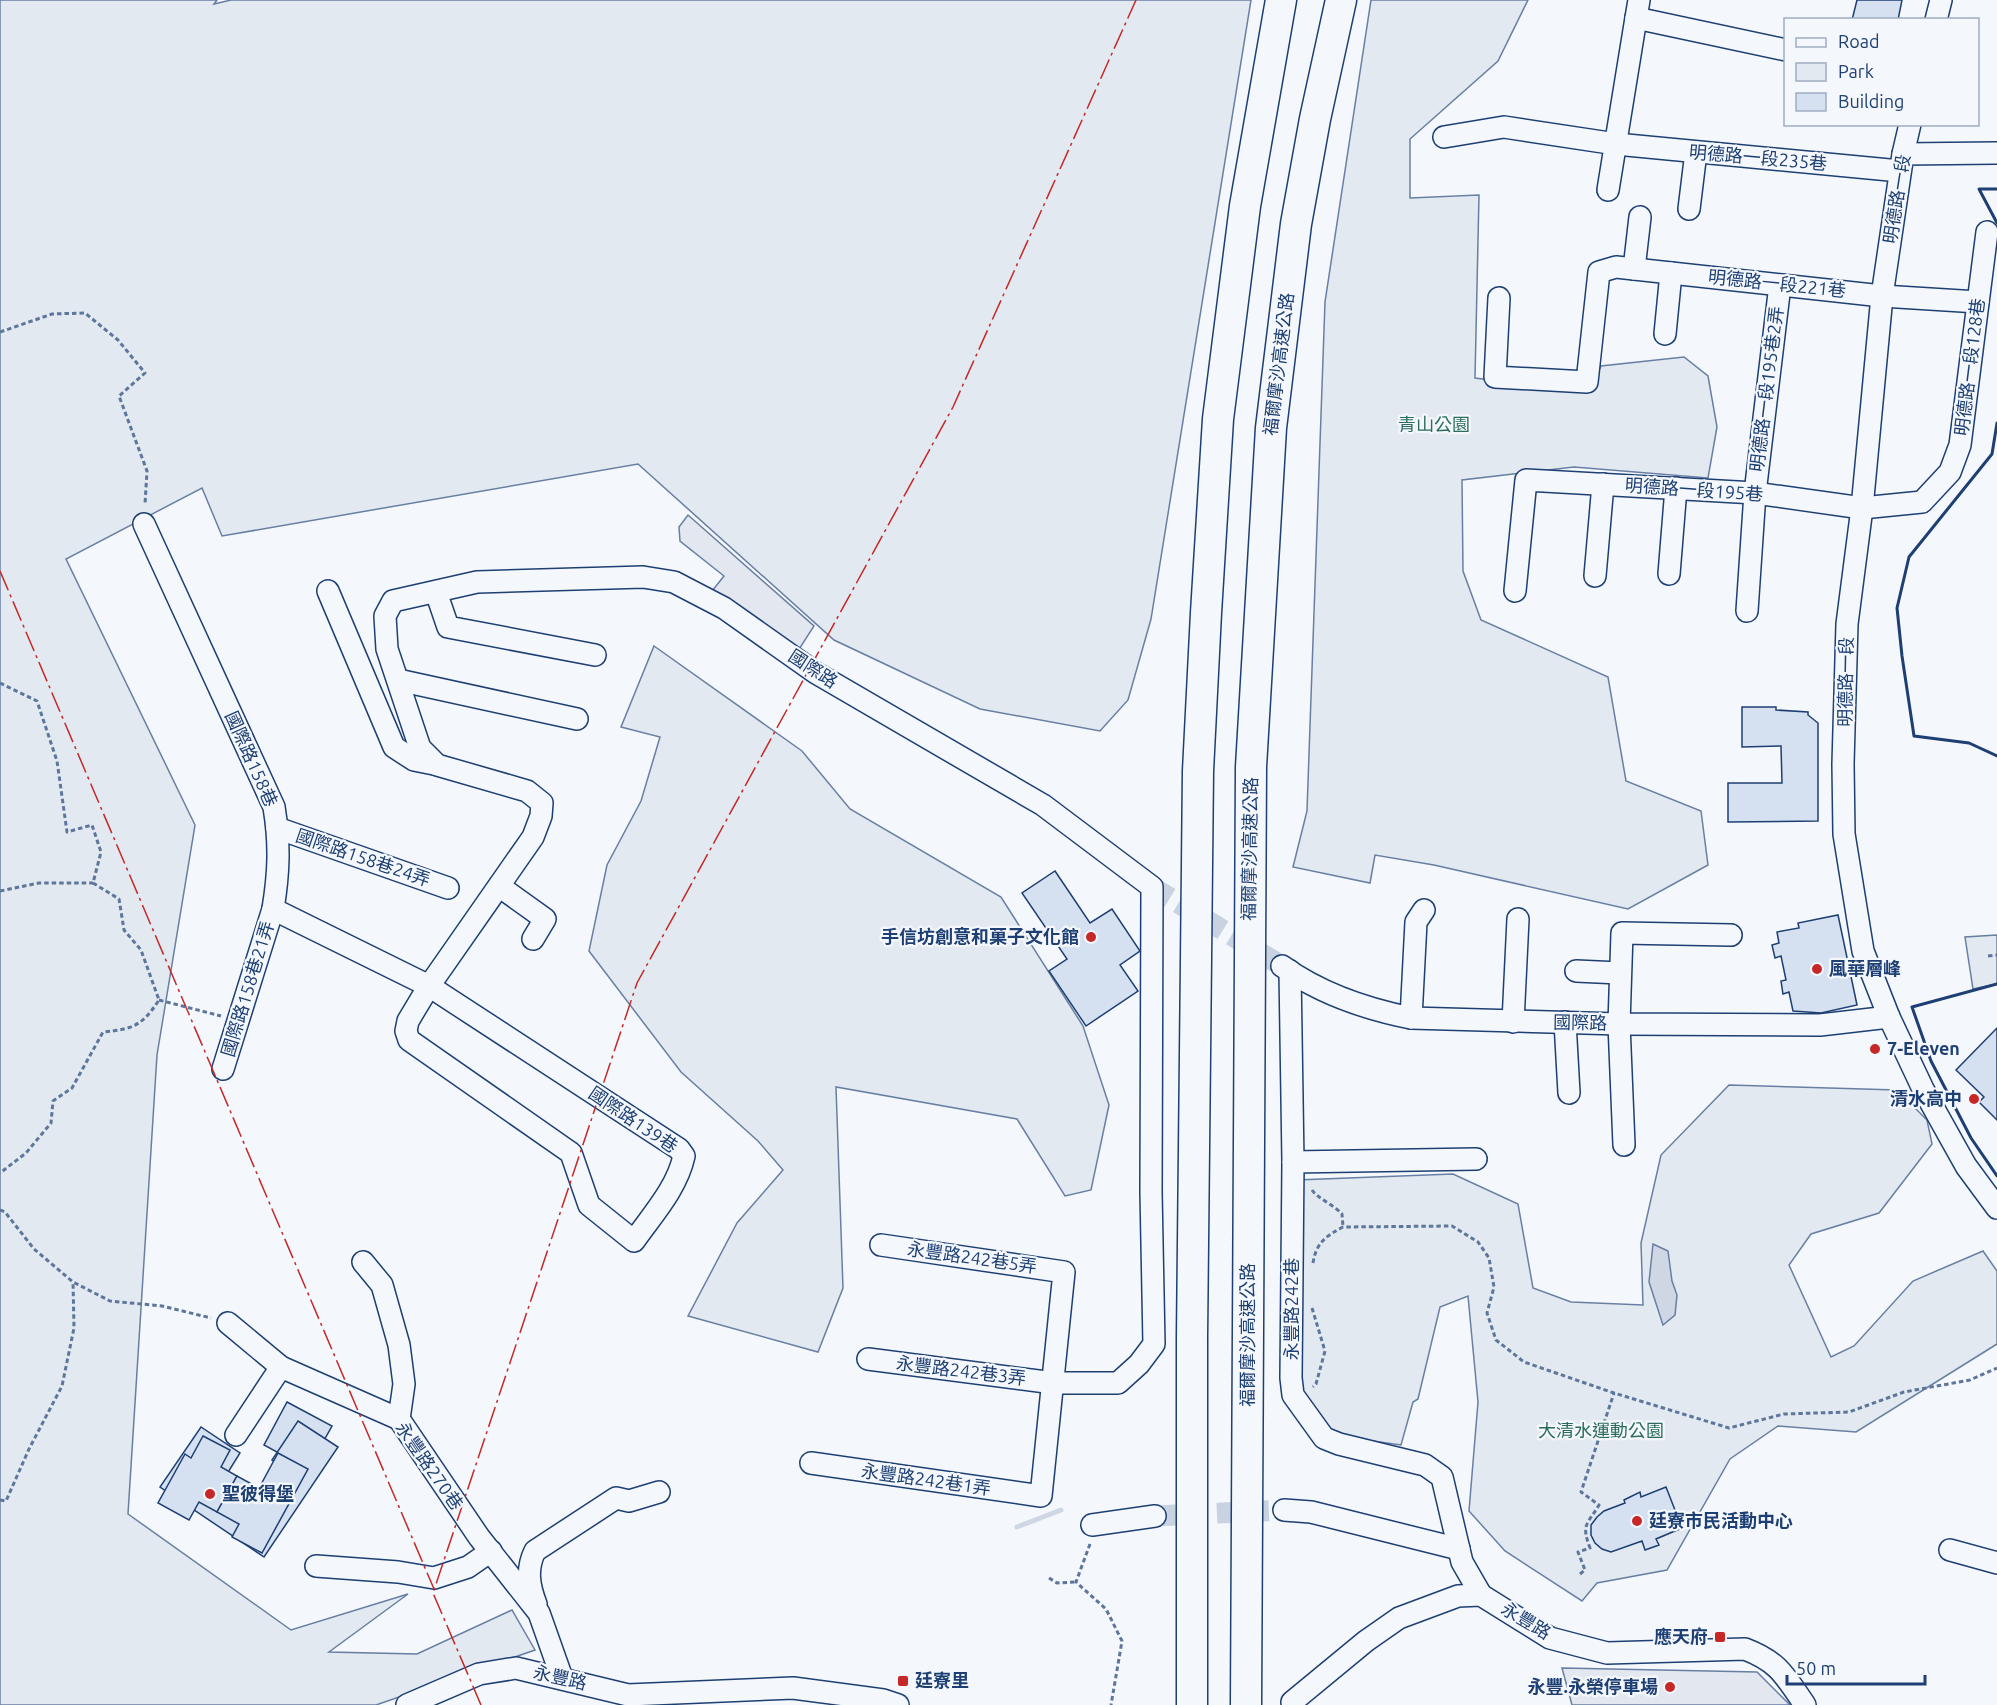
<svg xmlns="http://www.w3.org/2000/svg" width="1997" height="1705" font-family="Ubuntu,'Noto Sans TC',sans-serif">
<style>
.green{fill:#e3e9f0;stroke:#687fa3;stroke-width:1.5}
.parking{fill:#e3e8f0;stroke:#687fa3;stroke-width:1.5}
.water{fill:#cfd7e4;stroke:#687fa3;stroke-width:1.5}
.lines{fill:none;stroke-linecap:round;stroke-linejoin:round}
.stream{stroke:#cfd7e4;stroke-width:5}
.building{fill:#d5e0f0;stroke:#1d3f73;stroke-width:1.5}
.minor-tunnel{stroke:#c9d2e0;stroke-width:21;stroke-dasharray:21 10;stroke-linecap:butt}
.minor-casing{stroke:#1d3f73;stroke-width:24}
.highway-casing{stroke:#1d3f73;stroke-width:33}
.path{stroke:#5e769c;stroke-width:3;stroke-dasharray:4.5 3;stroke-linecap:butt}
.minor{stroke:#f4f7fb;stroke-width:21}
.highway{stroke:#f4f7fb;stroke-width:30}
.wall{stroke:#1d3f73;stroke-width:3}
.power{stroke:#c62828;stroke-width:1.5;stroke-dasharray:21 4.5 3 4.5;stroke-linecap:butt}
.poi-dot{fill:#c62828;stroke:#f4f7fb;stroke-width:2}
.labels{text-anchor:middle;stroke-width:4.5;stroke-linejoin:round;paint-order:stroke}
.street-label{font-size:18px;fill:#1d3f73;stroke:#f4f7fb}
.park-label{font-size:18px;fill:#2c6c60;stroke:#f4f7fb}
.poi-label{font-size:18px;font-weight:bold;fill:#1d3f73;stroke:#f4f7fb;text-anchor:start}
</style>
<rect width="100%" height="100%" fill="#f4f7fb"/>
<g class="green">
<path d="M0,0h217l-3,4 17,-4h1020l-100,619 -23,81 -28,31 -120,-22 -146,-69 -196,-176 -416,72 -20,-48 -136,71 129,266 -38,230 -29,459 163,116 117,-36 -79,58 88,2 95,-44 23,40 -159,55h-376z"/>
<path d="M1371,0h157l-30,61 -88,78v59l69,-3 -4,183 114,14 12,-26 83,-9 24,19 9,51 -9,51 -134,-11 -112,13 1,91 18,49 127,57 18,104 75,30 7,54 -80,44 -194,-44 -59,-10 -5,28 -77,-16 14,-56 18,-509z"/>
<path d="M654,646l148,105 48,58 151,88 82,129 26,79 -18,85 -26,6 -48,-77 -181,-32 7,201 -25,64 -130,-36 49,-93 46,-53 -25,-29 -77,-69 -92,-121 18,-86 34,-64 19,-64 -39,-10z"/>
<path d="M1997,935v49l-24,5 -8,-52z"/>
<path d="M1729,1085l168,5 30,30 5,24 -53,69 -68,21 -22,31 42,92 23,-11 59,-65 70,-30 14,20v73l-141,88 -78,-6 -48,33 -63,111 -70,13 -15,18 -77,-50 -36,-40 9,-109 -10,-106 -28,11 -22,92 -5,3 -12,43 -71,-10 -35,-53 1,-202 157,-6 65,30 15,84 38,14 72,3 -2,-62 20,-88z"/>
</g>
<g class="parking">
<path d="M688,515l126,111 -18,28 -88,-58 16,-20 -44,-35 -1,-14z"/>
<path d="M1562,1668l195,4 33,33h-218z"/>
</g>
<path class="water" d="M1653,1244l15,7 4,30 5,14 -2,20 -12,10 -14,-43z"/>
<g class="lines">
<path class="stream" d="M1017,1527l44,-17"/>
</g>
<g class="building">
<path d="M1857,0h45l-4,20h-46z"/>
<path d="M1742,707h34v3l32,2v3l10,8v98l-90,1v-39h54l-1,-37 -39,1z"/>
<path d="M1055,871l35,52 22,-14 28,42 -20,14 18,26 -52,35 -37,-55 18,-12 -45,-66z"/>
<path d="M1838,915l19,90 -36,8 -28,-2 -4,-19 -6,2 -2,-13 5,-1 -5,-24 -6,2 -3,-13 7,-2 -2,-11 22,-4 -1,-5z"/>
<path d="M1997,1028v92l-18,-18 5,-5 -28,-27z"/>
<path d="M287,1402l45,24 -24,43 -44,-24z"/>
<path d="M298,1421l40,26 -74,110 -104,-70 41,-60 39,26 -15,24 35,23 22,-33 -10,-7z"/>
<path d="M203,1436l27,14 -9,17 16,9 -20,36 -18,-10 -10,18 -31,-17 27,-49 6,4z"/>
<path d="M278,1453l30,16 -46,84 -30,-16 7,-13 -22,-12 20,-36 22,12z"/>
<path d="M1666,1487l16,41 -26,11 3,6 -14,5 -3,-9 -31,11 -9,-3 -7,-6 -4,-8v-10l6,-8 7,-6 21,-8 -1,-3 16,-8 1,5z"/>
</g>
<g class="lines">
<g class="minor-tunnel">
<path d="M1152,887l130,79"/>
<path d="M1155,1516l129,-6"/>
</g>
<defs>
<g id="minor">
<path d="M1639,0l-3,18 150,32"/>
<path d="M1936,20l5,-20"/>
<path d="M1910,124l-7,30 -21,142 -20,212 -15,116 -4,140 1,70 19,117 26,66 34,72 43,77 31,42"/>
<path d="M1444,137l60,-10 112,17 284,27"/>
<path d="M1903,154l94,-1"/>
<path d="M1608,190l28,-172"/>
<path d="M1689,209l7,-57"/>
<path d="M1634,269l6,-52"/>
<path d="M1499,298l-4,79 92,5 12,-110 17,-5 266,29 96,6"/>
<path d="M1665,334l6,-61"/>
<path d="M144,524l130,283c6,37 5,65 -1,102l156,77 250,163 5,7c-7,32 -31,58 -50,85l-45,-36 -18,-52 -162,-113 -3,-9 2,-10 21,-35 104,-149 8,-21 1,-13 -15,-12 -90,-26 -17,-17 -33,-99 -2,-33 8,-15 84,-19 166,-5 31,5 50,26 92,65 227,132 109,82 -1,305 3,152 -15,20 -21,19h-64l-186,-24"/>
<path d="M1669,574l7,-86"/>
<path d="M1595,576l8,-92"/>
<path d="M328,591l66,156 20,13 20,4"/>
<path d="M1515,591l11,-111 229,13 107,15 60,-6 28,-30 10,-27 27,-213"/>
<path d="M436,592l12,35 147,28"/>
<path d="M1747,611l8,-118 25,-208"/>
<path d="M398,680l179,39"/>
<path d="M277,828l171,60"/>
<path d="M499,886l46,33 -12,20"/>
<path d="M1282,966c36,26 84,43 129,52l208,6 201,1 69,-8"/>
<path d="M1290,971l3,191 -2,216 2,17 31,43 15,6 86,21 17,12 20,85 19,33"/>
<path d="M1576,971l44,2"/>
<path d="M1411,1018l5,-96 8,-12"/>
<path d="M1513,1022l5,-103"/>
<path d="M1565,1022l4,71"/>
<path d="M223,1069l50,-160"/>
<path d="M1624,1145l-5,-121 3,-91 109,2"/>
<path d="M1293,1162l183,-3"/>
<path d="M363,1262l19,23 17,60 5,39 -5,35"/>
<path d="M228,1323l53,44 118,52 80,118 60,76 23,65"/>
<path d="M236,1435l45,-68"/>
<path d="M811,1463l230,33 23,-224 -183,-27"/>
<path d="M1284,1510l27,2 148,37"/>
<path d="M1092,1525l63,-9"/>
<path d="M1950,1550l47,13"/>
<path d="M316,1566l82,6 36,6 34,-11 23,-16"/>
<path d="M536,1604c-7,-18 -10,-35 -1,-53l81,-53 13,3 30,-9"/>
<path d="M1292,1702l74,-61 33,-23 59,-22 23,-1 69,43 57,15 138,-4c34,13 40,27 60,56"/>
<path d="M407,1705l72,-31 37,-6 112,27 165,-7 90,12 15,5"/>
</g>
<g id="highway">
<path d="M1192,1705v-368l6,-566 8,-158 12,-194 27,-213 36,-206"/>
<path d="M1246,1705l5,-938 20,-339 25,-204 19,-105 26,-119"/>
</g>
</defs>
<use href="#minor" class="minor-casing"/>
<use href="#highway" class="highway-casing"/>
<g class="path">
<path d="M0,332l52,-18 33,-1 33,27 27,33 -26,23 28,75 -2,33"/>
<path d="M0,683l37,18 20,60 10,71 25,-7 9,27 -8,31 26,16 5,31 17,20 18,50c-17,26 -26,29 -56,32l-31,56 -19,13 -2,22 -25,30 -26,20"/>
<path d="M0,891l39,-8h54"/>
<path d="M1988,956l9,-1"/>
<path d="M159,1000l62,16"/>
<path d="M1312,1190c5,8 22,15 30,24l1,13"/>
<path d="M0,1210l5,2 29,37 39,33 37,19 52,5 49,12"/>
<path d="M1313,1263c3,-20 13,-27 30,-36l109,-1 26,16 11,16 5,29 -7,26 9,27 28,22 90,31 115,35 55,-14 65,-2 55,-20 66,-12 27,-12"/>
<path d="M1312,1308l13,43 -9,33 -3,3"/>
<path d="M0,1500l6,1 23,-52 33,-63 12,-58 -1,-46"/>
<path d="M1090,1544l-14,38 30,27 16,32 -11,64"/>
<path d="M1580,1574l5,-4 -7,-18 12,-4c-9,-24 -3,-23 9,-43l-18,-13 33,-99"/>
<path d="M1049,1578l8,5 19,-1"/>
</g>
<use href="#minor" class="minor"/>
<use href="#highway" class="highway"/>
<g class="wall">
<path d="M1997,189h-18l18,34"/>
<path d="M1997,423l-5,31 -83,103 -12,51 5,48 12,80 55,7 28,13"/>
<path d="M1997,984l-85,23 19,54 40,77 26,38"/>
</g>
<g class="power">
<path d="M0,571l434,1018"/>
<path d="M481,1705l-48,-112 204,-610 316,-576 183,-407"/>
</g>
</g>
<g class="poi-dot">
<circle cx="1091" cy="937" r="6"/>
<circle cx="1817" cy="969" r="6"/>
<circle cx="1875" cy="1049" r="6"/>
<circle cx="1974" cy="1099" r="6"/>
<circle cx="210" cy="1494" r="6"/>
<circle cx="1637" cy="1521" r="6"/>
<rect x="1714" y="1631" width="12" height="12" rx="3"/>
<rect x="897" y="1675" width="12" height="12" rx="3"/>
<circle cx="1670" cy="1687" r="6"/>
</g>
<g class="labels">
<g class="street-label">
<text transform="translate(1758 158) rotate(5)" y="6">明德路一段235巷</text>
<text transform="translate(1897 199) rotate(-81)" y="6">明德路一段</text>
<text transform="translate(1777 284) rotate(6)" y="6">明德路一段221巷</text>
<text transform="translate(1279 364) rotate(-83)" y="6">福爾摩沙高速公路</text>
<text transform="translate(1970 367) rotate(-83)" y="6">明德路一段128巷</text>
<text transform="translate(1767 389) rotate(-83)" y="6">明德路一段195巷2弄</text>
<text transform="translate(1694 490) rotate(4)" y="6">明德路一段195巷</text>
<text transform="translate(813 669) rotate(33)" y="6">國際路</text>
<text transform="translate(1846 682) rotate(-89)" y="6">明德路一段</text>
<text transform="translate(251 759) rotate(66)" y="6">國際路158巷</text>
<text transform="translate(1250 849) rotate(-89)" y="6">福爾摩沙高速公路</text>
<text transform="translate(363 858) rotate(19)" y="6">國際路158巷24弄</text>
<text transform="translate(248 989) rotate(-73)" y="6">國際路158巷21弄</text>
<text transform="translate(1580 1023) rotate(1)" y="6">國際路</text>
<text transform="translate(633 1120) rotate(34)" y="6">國際路139巷</text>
<text transform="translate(972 1258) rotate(8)" y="6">永豐路242巷5弄</text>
<text transform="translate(1292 1309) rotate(-90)" y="6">永豐路242巷</text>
<text transform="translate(1248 1335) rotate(-90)" y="6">福爾摩沙高速公路</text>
<text transform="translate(961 1371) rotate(7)" y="6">永豐路242巷3弄</text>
<text transform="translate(429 1466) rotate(55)" y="6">永豐路270巷</text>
<text transform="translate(926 1480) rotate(8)" y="6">永豐路242巷1弄</text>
<text transform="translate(1526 1621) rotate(31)" y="6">永豐路</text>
<text transform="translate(560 1678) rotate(13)" y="6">永豐路</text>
</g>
<g class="park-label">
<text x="1434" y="431">青山公園</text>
<text x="1601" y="1437">大清水運動公園</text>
</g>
<g class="poi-label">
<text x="1079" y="943" text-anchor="end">手信坊創意和菓子文化館</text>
<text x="1829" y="975">風華層峰</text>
<text x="1887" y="1055">7-Eleven</text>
<text x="1962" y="1105" text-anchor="end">清水高中</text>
<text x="222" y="1500">聖彼得堡</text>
<text x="1649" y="1527">廷寮市民活動中心</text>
<text x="1708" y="1643" text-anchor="end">應天府</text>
<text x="915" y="1687">廷寮里</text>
<text x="1658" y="1693" text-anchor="end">永豐.永榮停車場</text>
</g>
</g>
<rect x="1784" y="18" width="195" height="108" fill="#f4f7fb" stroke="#9eadc5" stroke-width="1.5"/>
<rect x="1796" y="38" width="30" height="9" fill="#f4f7fb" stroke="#9eadc5" stroke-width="1.5"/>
<text x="1838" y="48" font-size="18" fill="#1d3f73">Road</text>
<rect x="1796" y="63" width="30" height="18" fill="#e3e9f0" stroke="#9eadc5" stroke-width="1.5"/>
<text x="1838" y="78" font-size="18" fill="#1d3f73">Park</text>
<rect x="1796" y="93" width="30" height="18" fill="#d5e0f0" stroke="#9eadc5" stroke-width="1.5"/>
<text x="1838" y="108" font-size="18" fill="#1d3f73">Building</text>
<path d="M1787 1675v9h138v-9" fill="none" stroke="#1d3f73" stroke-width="3"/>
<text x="1796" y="1675" font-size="18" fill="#1d3f73" stroke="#f4f7fb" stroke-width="4.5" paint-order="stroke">50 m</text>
</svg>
